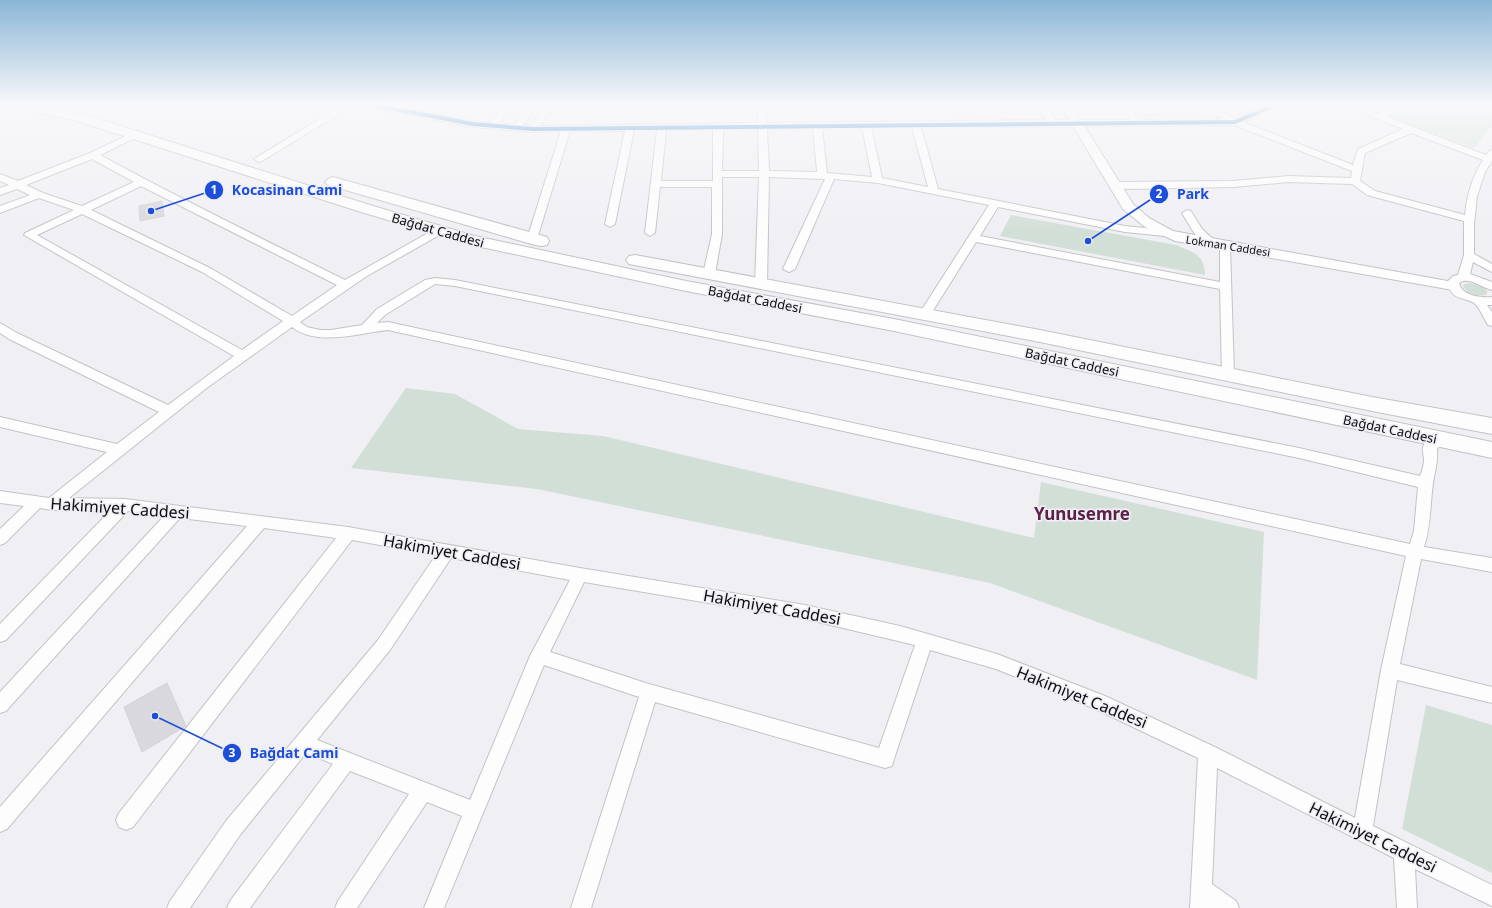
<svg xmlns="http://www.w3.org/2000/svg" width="1492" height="908" font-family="'Noto Sans',sans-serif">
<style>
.green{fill:#d2dfd6}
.building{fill:#d9d8dc;stroke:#d3d2d6}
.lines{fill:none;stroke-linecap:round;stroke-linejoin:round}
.minor-casing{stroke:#c3c3c6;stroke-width:2}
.tertiary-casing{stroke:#c3c3c6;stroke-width:2}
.primary-casing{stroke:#c3c3c6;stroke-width:2}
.minor{fill:#fdfdfd;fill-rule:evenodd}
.tertiary{fill:#fdfdfd;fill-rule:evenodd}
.primary{fill:#fdfdfd;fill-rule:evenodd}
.bus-1-casing{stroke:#efeef5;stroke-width:6}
.bus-1{stroke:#0065bd;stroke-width:4}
.labels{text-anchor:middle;stroke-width:3.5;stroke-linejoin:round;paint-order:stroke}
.far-street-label{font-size:11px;fill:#0d0c0e;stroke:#efeef5}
.street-label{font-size:13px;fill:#0d0c0e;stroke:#efeef5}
.near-street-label{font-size:16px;fill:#0d0c0e;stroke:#efeef5}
.district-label{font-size:17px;font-weight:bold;fill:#5d2147;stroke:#efeef5}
.leader{fill:none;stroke:#1d4ed8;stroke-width:1.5}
.callout-dot{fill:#1d4ed8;stroke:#efeef5;stroke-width:1.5}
.mark-label{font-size:12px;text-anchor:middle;font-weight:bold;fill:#fff}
.callout-label{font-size:14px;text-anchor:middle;font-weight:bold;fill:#1d4ed8;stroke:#efeef5;stroke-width:3.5;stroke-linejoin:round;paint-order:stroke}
</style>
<rect width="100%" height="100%" fill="#f0eff4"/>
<g class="green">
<path d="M1130,106h54l19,10 -64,1z"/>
<path d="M1406,106h86v19l-18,23 -85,-31z"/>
<path d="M1011,215l165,30c17,7 29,10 29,30l-205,-39z"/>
<path d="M1469,283l12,3 6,5v3c-8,4 -20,0 -24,-8l1,-2z"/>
<path d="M406,388l49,6 63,35 85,7 431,102 7,-56 223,50 -7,148 -267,-97 -453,-94 -186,-21z"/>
<path d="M1426,705l66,20v148l-90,-44z"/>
</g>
<g class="building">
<path d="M162,201l2,15 -24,5 -1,-15z"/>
<path d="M167,683l19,43 -44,26 -18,-45z"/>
</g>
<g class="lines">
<defs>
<g id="minor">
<path d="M84,106h9l-5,4 -3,-1z"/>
<path d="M341,106h11l-90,55 -3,1 -5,-3z"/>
<path d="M375,106c39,0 76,14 115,17l14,-17h9l-14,17 15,2 15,-19h9l-15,19 8,1 15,-20h9l-15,20 218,-3v-17h8l1,17 279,-3 -7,-14h8l8,14h75l-10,-14h9l10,14 84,-1 -24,-13h11l25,13 29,-13h12l-33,16 110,43 5,-16 45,-20 -56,-23h12l20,8 13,-8h10l-15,11 99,38 3,-4 3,-1v11l-7,11 -8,24 -3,29v29l18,10v8l-19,-10 -3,12 22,8v8c-11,-2 -22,-14 -33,-7 3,13 22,15 33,14v8h-5l5,7v14l-4,-1c-4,-6 -9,-19 -14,-22 -12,-7 -22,-2 -27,-21l6,-6 5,-1 6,-20v-34l-97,-26 -15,-11 -64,-2 -55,5 -104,2 -14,-1 -5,-3 5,-3 118,-1 55,-5 63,2 1,-7 -118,-46 -313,2 17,62 187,37 40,4 5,3 -5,3 -40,-4 -127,-25 -18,29 240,46v-36l5,-3 4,1 1,2 4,129 -1,3 -5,1 -5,-1 -1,-3 -2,-86 -244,-47 -47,75h-8l-2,-3 70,-109 -111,-22 -44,-4 -39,90 -6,3 -6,-3 42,-90 -56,-2 -2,107 -2,2h-8l-2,-2 4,-107h-37v57l-7,40 -6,3 -6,-3 9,-40v-47h-52l-5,46 -5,3 -5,-3 12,-103h-23l-19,94 -5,3 -5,-3 20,-93h-55l-33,108 -5,3 -5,-3 34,-108 -28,1 -60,-5 -94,-18zM862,127l10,50 -45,-4 -5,-45zM871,127h41l16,60 -46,-9zM813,128l4,44 -48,-1 -2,-42zM713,129v52h-52l5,-51zM723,129h35l1,42h-37zM1411,133l72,27c-11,17 -16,35 -18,55l-90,-24 -15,-10 5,-28z"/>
<path d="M134,132l5,3 -2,2 -37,18c80,44 163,84 245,125l90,-51h8l1,2 -1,2 -76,43 -67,46 7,5 13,3h11l31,-5 15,-16 48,-29 10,-2 20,2 844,168 121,28c2,-5 4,-11 4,-16 0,-4 -2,-9 -1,-13 3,-8 13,-14 21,-12l2,4 -9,10c1,13 -2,22 -4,34 -3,22 -2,42 -9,64l68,11v14l-71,-13 -21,105 92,23v16l-95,-23 -24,146 119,59v21l-77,-37 2,39h-20l-3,-50 -177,-90 -5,116 24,17 3,7h-49l8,-150 -105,-50 -97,-39 -66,-19 -36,109 -2,7 -7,2 -230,-66 -64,206h-20l68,-211 -95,-32 -100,243h-20l38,-92 -35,-14 -70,106h-22l3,-7 71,-107 -59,-23 -100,137h-23l3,-7 103,-137 -27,-11 -66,82 -50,73h-23l3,-7 56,-80 152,-181 58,-85 -84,-15 -219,287 -7,3 -7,-3 -3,-7 3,-7 217,-275 -72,-10 -257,301 -7,3v-25l247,-281 -67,-8 -174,193 -6,2v-21l164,-176 -36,-5 -122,129 -6,2v-18l110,-113 -58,-1 -12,-2 -35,35 -5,2v-16l24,-23 -24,-3v-12l49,7 58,-46 -107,-25v-10l117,27 42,-32 -150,-73 -9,-6v-10l17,10 151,72 66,-49 -210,-121 1,-2 49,-23 -35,-12 -39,15v-7l30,-11 -13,-6 -17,6v-7l9,-3 -9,-4v-7l18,7 72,-28zM92,159l42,23 -52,24 -39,-13 -17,-8zM141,186l196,99 -45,31 -82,-48 -119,-58zM82,214l120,58 81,49 -41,29 -205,-115zM435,284l20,2 844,172 119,29 -4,44 -4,13 -1022,-222 -11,1 8,-8zM292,327c25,20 66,6 96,3l1018,226 -25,114 -26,148 -140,-71 -110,-51 -108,-42 -97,-28 -95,-21 -225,-37 -232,-41 -223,-28 -56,-1 139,-111zM451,558l119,22 -40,76 -60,144 -153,-60 73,-90zM584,582l221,37 110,26 -36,103 -230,-64 -99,-32z"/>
<path d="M1187,210l4,1 11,18 13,12 1,2 -1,2h-8l-13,-12 -12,-20z"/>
</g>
<path id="tertiary" d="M1061,106h11l61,98 16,14 24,13 280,51 5,1 2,3 -2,3 -5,1 -278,-49 -30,-14 -22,-18z"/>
<g id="primary">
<path d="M21,106h26l39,9 287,91 102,30 211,45 208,38 598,123v16l-598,-127 -208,-40 -214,-46 -111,-33 -284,-91 -54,-12z"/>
<path d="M333,177l214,60 2,4 -2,4 -6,1 -6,-1 -207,-60 -3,-3 3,-3z"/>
<path d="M635,255l405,75 332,67 120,21v16l-120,-23 -332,-69 -411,-78 -3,-4 3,-4z"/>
</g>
</defs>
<use href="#minor" class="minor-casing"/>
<use href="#tertiary" class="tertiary-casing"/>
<use href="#primary" class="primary-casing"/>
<use href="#minor" class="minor"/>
<use href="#tertiary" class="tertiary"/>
<use href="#primary" class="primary"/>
<defs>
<path id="bus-1" d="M379,106l94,18 60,5 702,-7 37,-16"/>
</defs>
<use href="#bus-1" class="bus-1-casing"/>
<use href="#bus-1" class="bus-1"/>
</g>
<linearGradient id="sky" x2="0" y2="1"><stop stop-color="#8bb6d6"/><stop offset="0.45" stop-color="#f8f8fa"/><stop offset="1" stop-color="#f8f8fa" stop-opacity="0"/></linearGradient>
<rect width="1492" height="233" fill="url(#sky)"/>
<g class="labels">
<g class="far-street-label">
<text transform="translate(1228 246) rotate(9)" y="4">Lokman Caddesi</text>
</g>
<g class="street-label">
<text transform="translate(438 230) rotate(16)" y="5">Bağdat Caddesi</text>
<text transform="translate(755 299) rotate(11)" y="5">Bağdat Caddesi</text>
<text transform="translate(1072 362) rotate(12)" y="5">Bağdat Caddesi</text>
<text transform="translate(1390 429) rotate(12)" y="5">Bağdat Caddesi</text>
</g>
<g class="near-street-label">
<text transform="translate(120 508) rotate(4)" y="6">Hakimiyet Caddesi</text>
<text transform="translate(452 552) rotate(10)" y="6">Hakimiyet Caddesi</text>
<text transform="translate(772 607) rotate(10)" y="6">Hakimiyet Caddesi</text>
<text transform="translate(1082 697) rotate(22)" y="6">Hakimiyet Caddesi</text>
<text transform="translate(1373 837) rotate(26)" y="6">Hakimiyet Caddesi</text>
</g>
<g class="district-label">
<text x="1082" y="520">Yunusemre</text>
</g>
</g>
<path class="leader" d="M151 211L214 190M1088 241L1159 194M155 716L232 753"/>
<g class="callout-dot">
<circle cx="151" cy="211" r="4"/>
<circle cx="1088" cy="241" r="4"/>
<circle cx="155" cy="716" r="4"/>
<circle cx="214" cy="190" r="10"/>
<circle cx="1159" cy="194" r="10"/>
<circle cx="232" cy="753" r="10"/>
</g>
<g class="mark-label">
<text x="214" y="194">1</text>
<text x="1159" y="198">2</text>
<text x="232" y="757">3</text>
</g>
<g class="callout-label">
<text x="287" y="195">Kocasinan Cami</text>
<text x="1193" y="199">Park</text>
<text x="294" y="758">Bağdat Cami</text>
</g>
</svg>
